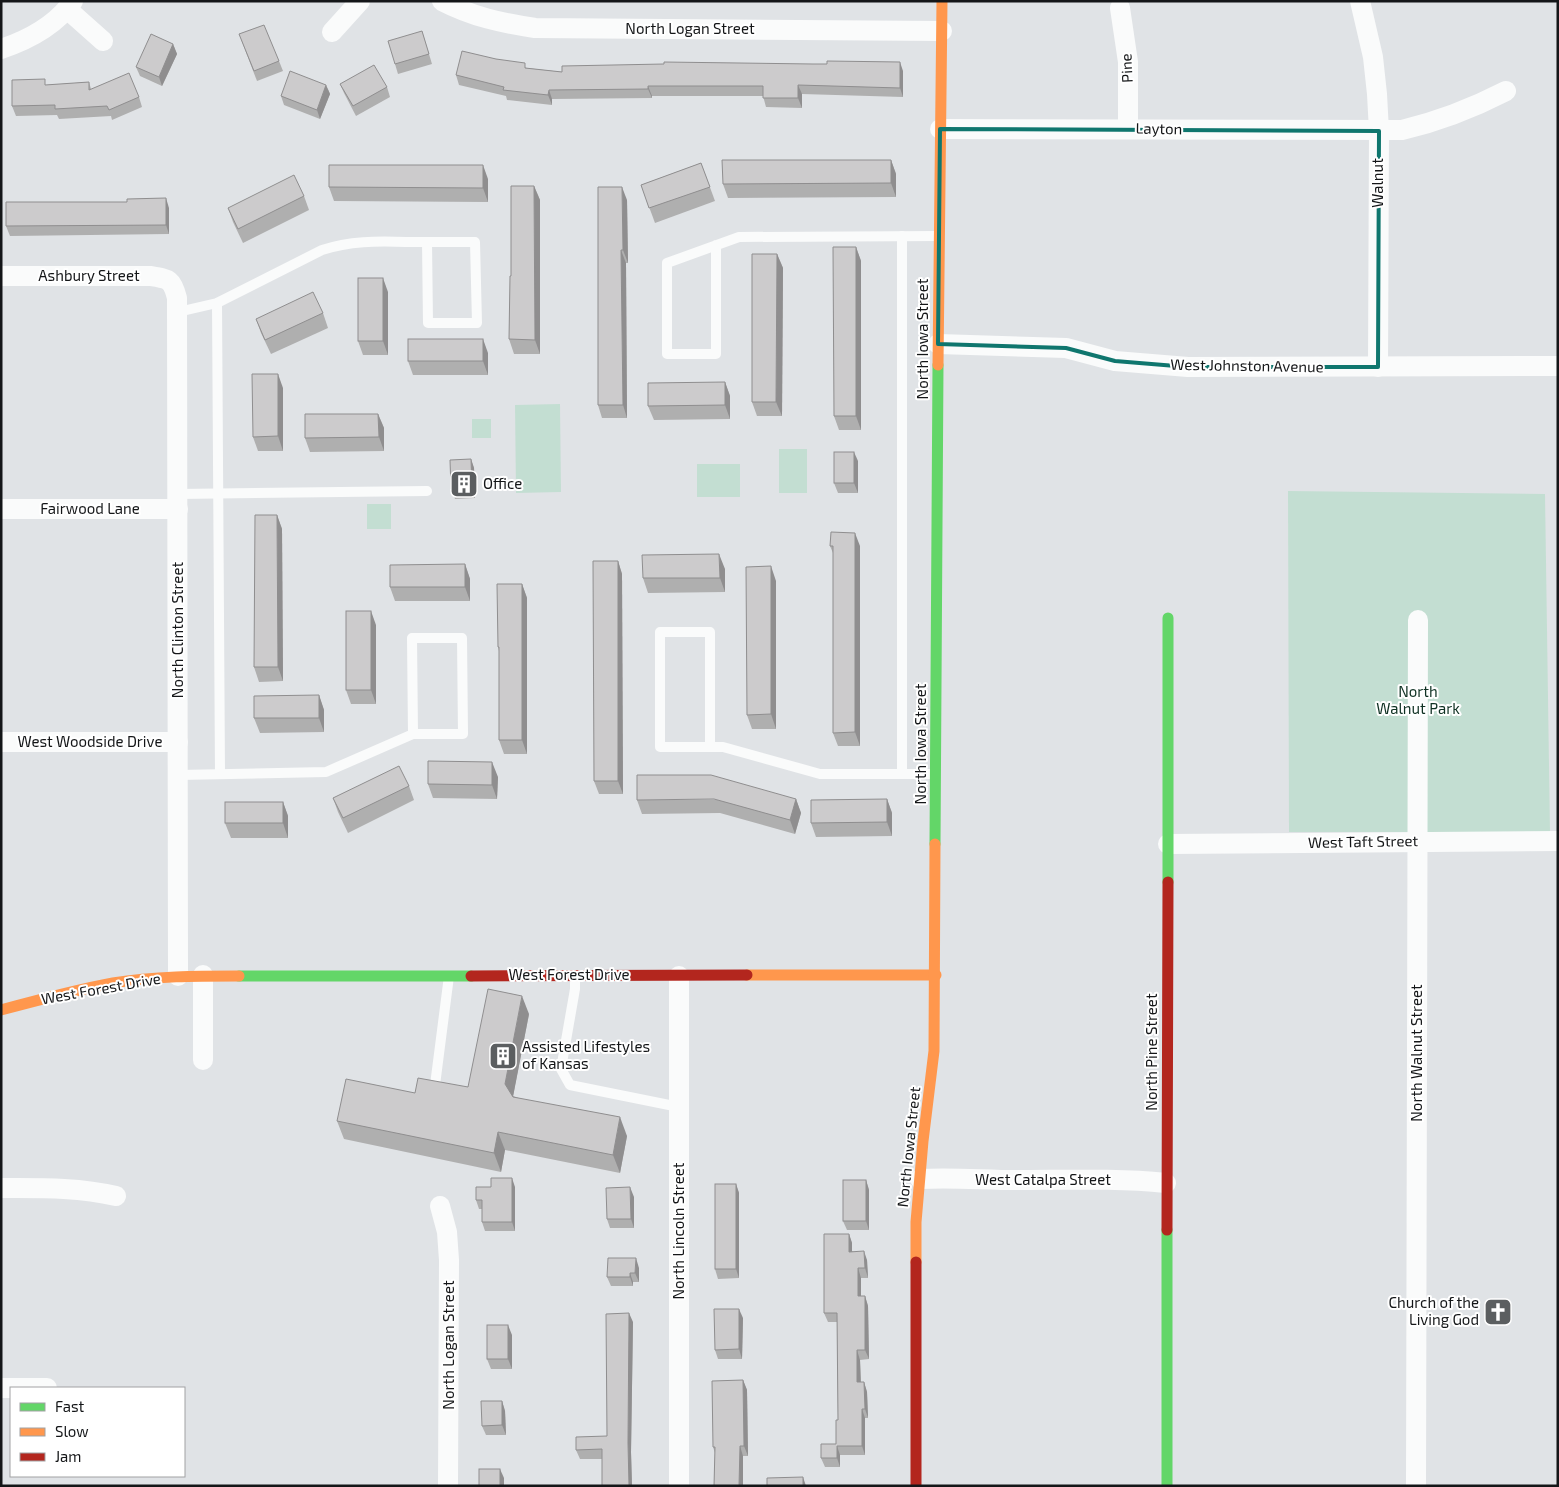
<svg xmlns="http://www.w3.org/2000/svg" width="1559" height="1487" font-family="'Exo 2',sans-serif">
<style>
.green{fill:#c3ded2}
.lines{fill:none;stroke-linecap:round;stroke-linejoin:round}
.lane{stroke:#fafbfb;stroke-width:10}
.street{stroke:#fafbfb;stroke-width:20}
.fast{stroke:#63d668;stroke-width:11}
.slow{stroke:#ff974d;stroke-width:11}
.jam{stroke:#b3261e;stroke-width:11}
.wall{fill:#afafaf}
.shaded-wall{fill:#8f8e8f}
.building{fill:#cccbcc;stroke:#8f8e8f}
.marked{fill:none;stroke:#0f766e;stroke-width:4;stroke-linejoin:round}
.labels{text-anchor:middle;stroke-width:4;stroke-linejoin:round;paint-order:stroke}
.street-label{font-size:15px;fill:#141618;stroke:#fff}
.poi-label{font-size:15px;fill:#141618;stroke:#fff;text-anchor:start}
.park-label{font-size:15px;fill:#0f3123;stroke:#fff}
</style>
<rect width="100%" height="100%" fill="#e0e3e6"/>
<g class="green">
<path d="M560,404l1,88 -45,1 -1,-88z"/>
<rect x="472" y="419" width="19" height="19"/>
<rect x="779" y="449" width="28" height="44"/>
<rect x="697" y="464" width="43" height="33"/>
<path d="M1288,491l257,3 5,338h-261z"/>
<rect x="367" y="504" width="24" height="25"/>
</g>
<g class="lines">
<g class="lane">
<path d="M716,245v109h-49v-91l72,-26 199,-1"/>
<path d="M217,303l3,471"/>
<path d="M178,312l39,-9 105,-53c28,-9 54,-9 84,-8 23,0 46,0 69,0l2,81h-49l-1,-81"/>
<path d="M178,494l249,-3"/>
<path d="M710,747v-115h-50v115h63l97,27h114"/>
<path d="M902,774v-538"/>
<path d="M178,775l148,-3 87,-38h50l-1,-96h-50l1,96"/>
<path d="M575,976v13l-14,80 9,16 109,22"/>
<path d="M435,1085l14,-109"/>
</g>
<g class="street">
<path d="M442,1c31,16 60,22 93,27l407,3"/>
<path d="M1360,1l13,56 4,37 2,37 -1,236"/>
<path d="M1120,8l8,54v67"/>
<path d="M67,9l36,32"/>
<path d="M332,32l28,-31"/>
<path d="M1,49c27,-9 55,-24 72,-48"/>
<path d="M940,129l462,1c38,-9 69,-21 104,-39"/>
<path d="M1,276h149c19,3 22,3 27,22l1,678"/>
<path d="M938,344l128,4 49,13 73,6 370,-1"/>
<path d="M1,509h177"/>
<path d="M1,742h177"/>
<path d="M1168,844l390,-3"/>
<path d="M203,975v85"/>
<path d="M920,1179c32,-2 64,1 96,1 50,0 100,-2 150,3"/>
<path d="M1,1188c39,0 77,-1 115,8"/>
<path d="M440,1206l7,26 2,28 -1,226"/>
<path d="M1,1388h46"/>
<path d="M679,1486v-510"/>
<path d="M1416,1486l2,-866"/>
</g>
<g class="fast">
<path d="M935,844l3,-479"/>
<path d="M1168,882v-264"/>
<path d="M239,976h232"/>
<path d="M1167,1486v-256"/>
</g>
<g class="slow">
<path d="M938,365l4,-364"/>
<path d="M747,975h189"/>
<path d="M1,1010c37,-10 74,-20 112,-27 42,-7 84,-7 126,-7"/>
<path d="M916,1262v-40l7,-81 11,-90 1,-207"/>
</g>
<g class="jam">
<path d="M471,976l276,-1"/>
<path d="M1167,1230l1,-348"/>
<path d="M916,1262v224"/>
</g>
</g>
<g class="wall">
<path d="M422,31l10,33 -34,10 -3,-10z"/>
<path d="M239,34l40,27 4,10 -26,10z"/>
<path d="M173,44l4,10 -15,32 -22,-10 -4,-9z"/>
<path d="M496,59l31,9 35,4 341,-1v26l-101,-3v14l-36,-1 -3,-11h-111v2l-100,1v6l-45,-5 -1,-4 -47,-11 -3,-10z"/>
<path d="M89,82l2,7 48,8 3,10 -30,13 -1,-4 -52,3 -2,-4 -41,1 -4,-10 35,-21z"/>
<path d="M340,84l47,3 3,10 -34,19 -12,-23z"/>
<path d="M326,85l4,9 -10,25 -36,-14 -3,-9z"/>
<path d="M891,160l5,14v23l-168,1 -5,-14z"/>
<path d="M701,163l14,38 -60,22 -14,-38z"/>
<path d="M488,179v23l-154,-1 -5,-14z"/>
<path d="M534,186l6,14v154h-26l-5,-15 2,-63z"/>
<path d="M304,196l5,14 -66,33 -10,-21 -5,-14z"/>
<path d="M627,200l1,63h-2l1,155h-25l-4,-13z"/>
<path d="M169,208v26l-159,2 -4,-10z"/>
<path d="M856,247l5,14v169h-22l-5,-14z"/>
<path d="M777,254l6,14 -1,148h-25l-5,-14z"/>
<path d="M388,292v63h-25l-5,-14z"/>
<path d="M323,313l5,15 -57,26 -10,-21 -5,-14z"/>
<path d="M488,353v22h-75l-5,-14z"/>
<path d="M725,382l5,14v23l-76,1 -6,-14z"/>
<path d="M283,388v63h-25l-5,-14z"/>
<path d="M378,414l6,14v23l-74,1 -5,-14z"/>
<path d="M471,459l3,9 1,30 -20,1 -4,-10z"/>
<path d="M858,461v32h-20l-4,-10z"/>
<path d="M277,515l5,14 1,152 -24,1 -5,-15z"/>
<path d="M830,546h30v200h-22l-5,-13v-180z"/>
<path d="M618,561l4,13 1,220h-24l-5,-13z"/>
<path d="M465,564l5,15v22h-75l-5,-14z"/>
<path d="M725,569v23l-77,1 -5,-15z"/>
<path d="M776,581v148h-24l-5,-14z"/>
<path d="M522,584l5,14v156h-23l-5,-14v-89l-1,-4z"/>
<path d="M376,625v79h-25l-5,-14z"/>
<path d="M319,695l5,15v22l-64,1 -6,-15z"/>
<path d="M498,777l-1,22 -64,-1 -5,-14z"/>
<path d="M409,786l5,14 -66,33 -10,-21 -5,-14z"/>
<path d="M796,799l5,14 -6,21 -75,-21 -78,1 -5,-14z"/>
<path d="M887,799l5,14v23l-76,1 -5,-14z"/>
<path d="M283,802l5,14v22h-57l-6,-15z"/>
<path d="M529,1014l-16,82 114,40 -7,37 -115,-23 -4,22 -157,-33 -7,-18 78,-28 53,-6z"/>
<path d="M866,1180l3,10v40h-22l-4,-9z"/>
<path d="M736,1184l3,9v85l-21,1 -3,-10z"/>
<path d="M515,1187v44h-30l-3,-9v-13h-3l-3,-9z"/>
<path d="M634,1197v31h-24l-3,-9z"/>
<path d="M849,1234l3,9v8l15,9 1,18h-7v18h4l3,10 1,53 -9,1 1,22h3l3,10 1,26h-3v37h-25v12h-15l-4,-9 15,-14 2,-24 -1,-98h-9l-4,-9z"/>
<path d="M639,1268v14h-6v4h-22l-4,-9z"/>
<path d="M743,1318l-1,41h-24l-3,-9z"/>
<path d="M633,1322l-2,130 1,34h-30v-27h-22l-4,-9 31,-14z"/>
<path d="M512,1335v34h-21l-4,-10z"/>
<path d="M743,1380l4,10 1,66h-5v30h-29l1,-33 -2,-6z"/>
<path d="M502,1401l3,10 1,24h-20l-4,-9z"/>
</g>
<g class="shaded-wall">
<path d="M173,44l4,10 -15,32 -3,-9z"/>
<path d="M900,62l3,9v26l-3,-9z"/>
<path d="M326,85l4,9 -10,25 -3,-9z"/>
<path d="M798,85l4,9v14l-4,-10z"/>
<path d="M648,86l4,10v2l-4,-9z"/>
<path d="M549,90l3,9v6l-4,-10z"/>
<path d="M891,160l5,14v23l-5,-14z"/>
<path d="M483,165l5,14v23l-5,-14z"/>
<path d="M534,186l6,14v154l-5,-14z"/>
<path d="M622,187l5,13 1,63 -5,-13z"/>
<path d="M166,198l3,10v26l-3,-9z"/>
<path d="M856,247l5,14v169l-5,-14z"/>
<path d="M621,250l5,13 1,155 -4,-13z"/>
<path d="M777,254l6,14 -1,148 -6,-14z"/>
<path d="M383,278l5,14v63l-5,-14z"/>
<path d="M483,339l5,14v22l-5,-14z"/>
<path d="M278,374l5,14v63l-5,-15z"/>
<path d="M725,382l5,14v23l-5,-14z"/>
<path d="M378,414l6,14v23l-5,-14z"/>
<path d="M854,452l4,9v32l-4,-10z"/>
<path d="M471,459l3,9 1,30 -3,-9z"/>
<path d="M277,515l5,14 1,152 -5,-14z"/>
<path d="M855,533l5,13v200l-5,-14z"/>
<path d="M719,554l6,15v23l-5,-14z"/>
<path d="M618,561l4,13 1,220 -5,-13z"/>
<path d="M465,564l5,15v22l-5,-14z"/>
<path d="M771,566l5,15v148l-5,-15z"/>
<path d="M522,584l5,14v156l-5,-14z"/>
<path d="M371,611l5,14v79l-5,-14z"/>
<path d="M319,695l5,15v22l-5,-14z"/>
<path d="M492,762l6,15 -1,22 -5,-14z"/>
<path d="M796,799l5,14 -6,21 -5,-14z"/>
<path d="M887,799l5,14v23l-5,-14z"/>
<path d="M283,802l5,14v22l-5,-15z"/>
<path d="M522,996l7,18 -17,88 -7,-18z"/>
<path d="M620,1117l7,19 -7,37 -7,-18z"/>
<path d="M498,1132l7,18 -4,22 -7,-19z"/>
<path d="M512,1178l3,9v44l-3,-9z"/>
<path d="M866,1180l3,10v40l-3,-9z"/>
<path d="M736,1184l3,9v85l-3,-9z"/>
<path d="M630,1187l4,10v31l-3,-9z"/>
<path d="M849,1234l3,9v18l-3,-9z"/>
<path d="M864,1251l3,9 1,18 -3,-10z"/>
<path d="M636,1258l3,10v14l-4,-9z"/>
<path d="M858,1268l3,10v27l-3,-9z"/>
<path d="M630,1273l3,9v4l-3,-9z"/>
<path d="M865,1296l3,10 1,53 -4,-9z"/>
<path d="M739,1309l4,9 -1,41 -3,-10z"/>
<path d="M629,1313l4,9 -2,130 1,34h-3l-1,-43z"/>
<path d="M508,1325l4,10v34l-4,-10z"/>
<path d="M857,1350l3,10 1,32 -4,-10z"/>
<path d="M743,1380l4,10 1,66 -4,-10z"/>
<path d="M864,1382l3,10 1,26 -3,-9z"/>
<path d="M502,1401l3,10 1,24 -4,-10z"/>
<path d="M862,1409l3,9v37l-3,-9z"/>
<path d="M740,1446l3,10v30h-4z"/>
<path d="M837,1446l3,9v12l-3,-9z"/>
<path d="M500,1469l4,9v8h-4z"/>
<path d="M803,1477l3,9h-3z"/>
</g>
<g class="building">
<path d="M264,25l15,36 -25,10 -15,-37z"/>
<path d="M422,31l7,23 -34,10 -7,-23z"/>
<path d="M151,34l22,10 -14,33 -23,-10z"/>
<path d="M462,51l34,8 29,4v5l37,4v-6l102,-2v-2l149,2h14v-3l73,1v26l-102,-3v13h-35v-12h-115v3l-99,1 -1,5 -45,-5 1,-3 -48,-12z"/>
<path d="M374,65l13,22 -34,19 -13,-22z"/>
<path d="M290,71l36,14 -9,25 -36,-14z"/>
<path d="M129,73l10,24 -30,13 -2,-4 -52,3v-4l-43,1v-26l33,-1v6l44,-3v8z"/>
<path d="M722,160h169v23l-168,1z"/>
<path d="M701,163l9,24 -61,21 -8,-23z"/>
<path d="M329,165h154v23l-154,-1z"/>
<path d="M294,175l10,21 -66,33 -10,-21z"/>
<path d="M511,186h23l1,154 -26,-1 1,-63h1z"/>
<path d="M598,187h24l1,63h-2l2,155h-25z"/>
<path d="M166,198v27l-160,1v-24h121v-3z"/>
<path d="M833,247h23v169h-22z"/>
<path d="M752,254h25l-1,148h-24z"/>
<rect x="358" y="278" width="25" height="63"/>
<path d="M313,292l10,21 -58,27 -9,-21z"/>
<rect x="408" y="339" width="75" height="22"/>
<path d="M252,374h26v62l-25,1z"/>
<path d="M725,382v23l-77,1v-23z"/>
<path d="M305,414h73l1,23 -74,1z"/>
<rect x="834" y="452" width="20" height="31"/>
<path d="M471,459l1,30h-21l-1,-29z"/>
<path d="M255,515h22l1,152h-24z"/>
<path d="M831,532l24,1v199l-22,1v-187h-3z"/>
<path d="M719,554l1,24h-77l-1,-23z"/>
<path d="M593,561h25v220h-24z"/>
<path d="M465,564v23h-75v-22z"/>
<path d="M771,566v148l-24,1 -1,-148z"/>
<path d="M497,584h25v156h-23v-93h-1z"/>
<rect x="346" y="611" width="25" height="79"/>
<path d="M319,695v23h-65v-22z"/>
<path d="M428,761l64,1v23l-64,-1z"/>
<path d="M399,766l10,20 -66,32 -10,-20z"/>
<path d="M637,775h74l85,24 -6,21 -76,-21 -77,1z"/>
<path d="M887,799v23l-76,1v-23z"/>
<rect x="225" y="802" width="58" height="21"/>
<path d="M488,989l34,7 -17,88 8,13 107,20 -7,38 -115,-23 -4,21 -157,-32 9,-42 69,14 3,-15 50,9z"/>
<path d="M491,1178h21v44h-30v-22h-6v-13h15z"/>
<rect x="843" y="1180" width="23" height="41"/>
<rect x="715" y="1184" width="21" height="85"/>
<path d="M630,1187l1,32h-24l-1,-31z"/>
<path d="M824,1234h25v18l15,-1 1,17h-7v28h7v54h-8v32h7l1,27h-3v37h-25v12h-16v-14h15v-24h2l-1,-107h-13z"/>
<path d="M608,1258h28l-1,15h-5v4h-23z"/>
<path d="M714,1309h25v40l-24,1z"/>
<path d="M629,1313l-1,130 1,43h-27v-37l-26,1v-13l31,-1 -1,-122z"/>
<rect x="487" y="1325" width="21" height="34"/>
<path d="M743,1380l1,66h-4l-1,40h-25l1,-39h-2l-1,-66z"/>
<path d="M481,1401h21v24l-20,1z"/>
<rect x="479" y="1469" width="21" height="17"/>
<path d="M803,1477v9h-36v-8z"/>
</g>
<path class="marked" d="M940,129l439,2 -1,236h-190l-73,-6 -49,-13 -128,-4z"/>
<defs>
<symbol id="building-square" viewBox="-11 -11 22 22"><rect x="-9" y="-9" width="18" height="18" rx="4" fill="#5b5e60" stroke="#fff"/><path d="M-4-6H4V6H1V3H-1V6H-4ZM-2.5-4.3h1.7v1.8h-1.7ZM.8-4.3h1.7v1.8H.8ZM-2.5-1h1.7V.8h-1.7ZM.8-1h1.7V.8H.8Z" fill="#fff"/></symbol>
<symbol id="church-square" viewBox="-11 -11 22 22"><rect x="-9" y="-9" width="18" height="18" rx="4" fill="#5b5e60" stroke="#fff"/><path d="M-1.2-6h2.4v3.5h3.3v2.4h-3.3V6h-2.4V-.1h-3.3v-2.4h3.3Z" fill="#fff"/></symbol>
</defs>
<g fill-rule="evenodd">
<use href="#building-square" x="448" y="468" width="32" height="32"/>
<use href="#building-square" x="487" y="1040" width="32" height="32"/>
<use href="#church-square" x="1482" y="1296" width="32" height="32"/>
</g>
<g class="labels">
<g class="street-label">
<text x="690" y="34">North Logan Street</text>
<text transform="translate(1127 68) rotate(-93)" y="5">Pine</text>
<text transform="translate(1159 129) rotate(1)" y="5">Layton</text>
<text transform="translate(1378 183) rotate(-90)" y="5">Walnut</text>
<text x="89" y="281">Ashbury Street</text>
<text transform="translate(923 339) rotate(-90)" y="5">North Iowa Street</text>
<text transform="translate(1247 366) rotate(1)" y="5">West Johnston Avenue</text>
<text x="90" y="514">Fairwood Lane</text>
<text transform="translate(178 630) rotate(-90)" y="5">North Clinton Street</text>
<text x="90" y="747">West Woodside Drive</text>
<text transform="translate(921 744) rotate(-90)" y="5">North Iowa Street</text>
<text transform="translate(1363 842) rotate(-1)" y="5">West Taft Street</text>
<text x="569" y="980">West Forest Drive</text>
<text transform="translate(101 989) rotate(-10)" y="5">West Forest Drive</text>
<text transform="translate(1152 1052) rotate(-90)" y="5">North Pine Street</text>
<text transform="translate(1417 1053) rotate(-90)" y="5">North Walnut Street</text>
<text transform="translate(909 1147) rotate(-84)" y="5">North Iowa Street</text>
<text x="1043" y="1185">West Catalpa Street</text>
<text transform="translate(679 1231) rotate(-90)" y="5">North Lincoln Street</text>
<text transform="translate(449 1345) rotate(-90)" y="5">North Logan Street</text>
</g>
<g class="poi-label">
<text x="483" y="489">Office</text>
<text x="522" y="1052">Assisted Lifestyles<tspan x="522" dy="17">of Kansas</tspan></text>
<text x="1479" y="1308" text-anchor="end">Church of the<tspan x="1479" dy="17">Living God</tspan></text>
</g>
<g class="park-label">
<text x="1418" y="697">North<tspan x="1418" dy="17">Walnut Park</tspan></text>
</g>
</g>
<rect width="1559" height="1487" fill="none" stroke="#141618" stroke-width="5"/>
<rect x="10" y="1387" width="175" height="90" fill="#ffffff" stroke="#a1a2a3"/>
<rect x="20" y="1403" width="25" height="8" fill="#63d668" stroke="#a1a2a3"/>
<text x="55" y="1412" font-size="15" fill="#141618">Fast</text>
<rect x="20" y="1428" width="25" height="8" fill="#ff974d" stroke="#a1a2a3"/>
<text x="55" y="1437" font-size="15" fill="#141618">Slow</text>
<rect x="20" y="1453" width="25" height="8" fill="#b3261e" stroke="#a1a2a3"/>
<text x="55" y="1462" font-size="15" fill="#141618">Jam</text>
</svg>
